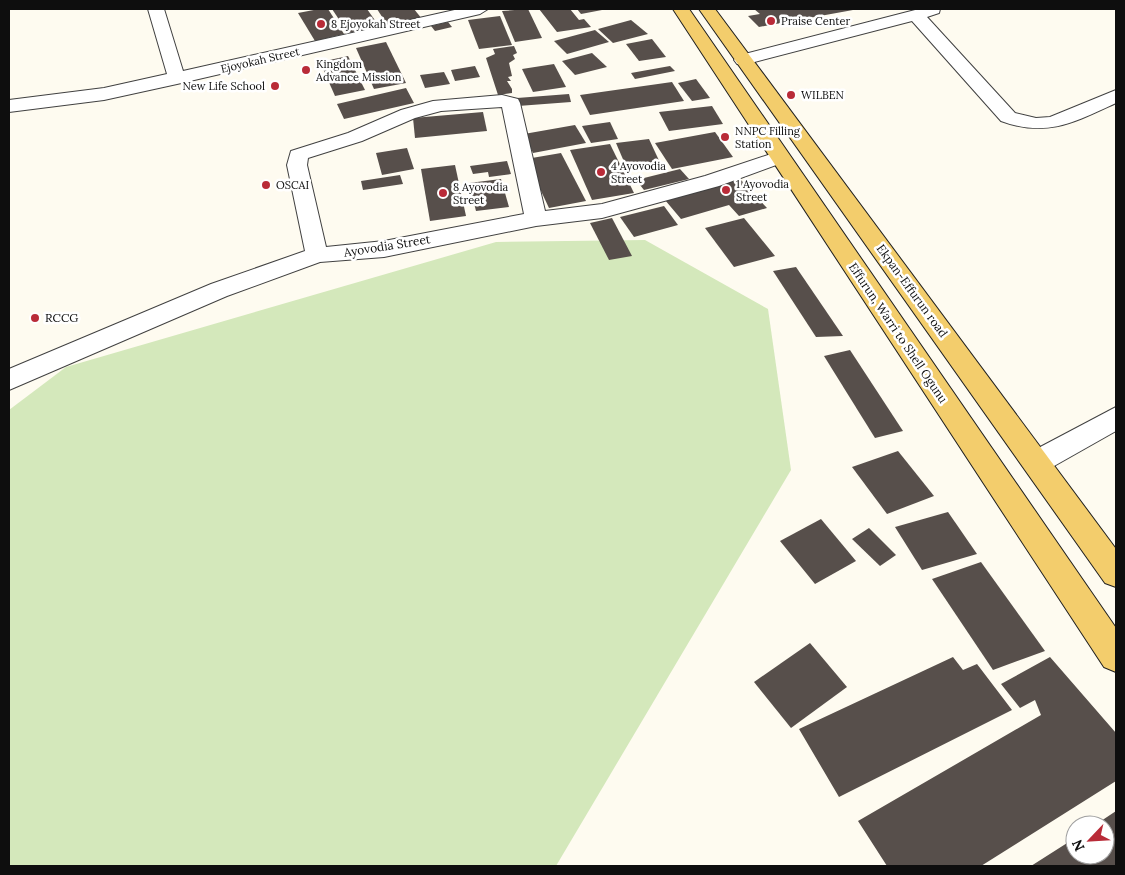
<svg xmlns="http://www.w3.org/2000/svg" width="1125" height="875" font-family="Lora,serif">
<style>
.green{fill:#d4e8bb}
.building{fill:#574f4b}
.lines{fill:none;stroke-linecap:round;stroke-linejoin:round}
.minor-casing{stroke:#414141;stroke-width:2}
.major-casing{stroke:#1f1f1f;stroke-width:2}
.minor{fill:#fff;fill-rule:evenodd}
.major{fill:#f3cd6c;fill-rule:evenodd}
.poi-dot{fill:#b92b38;stroke:#fff;stroke-width:2}
.labels{text-anchor:middle;stroke-width:5;stroke-linejoin:round;paint-order:stroke}
.far-poi-label{font-size:11px;fill:#0e0e0e;stroke:#fff;text-anchor:start}
.far-street-label{font-size:11px;fill:#0e0e0e;stroke:#fff}
.street-label{font-size:12px;fill:#0e0e0e;stroke:#fff}
.poi-label{font-size:12px;fill:#0e0e0e;stroke:#fff;text-anchor:start}
</style>
<rect width="100%" height="100%" fill="#fefbf0"/>
<path class="green" d="M645,240l123,69 23,161 -235,396h-547v-456l57,-43 430,-125z"/>
<g class="building">
<path d="M319,9h9l16,25 -29,7 -17,-28z"/>
<path d="M332,9h35l12,17 -31,7z"/>
<path d="M377,9h37l8,10 -34,7z"/>
<path d="M528,9l14,29 -27,4 -13,-31z"/>
<path d="M539,9h31l9,11 5,-1 7,8 -34,5z"/>
<path d="M577,9h25v1l-21,4z"/>
<path d="M754,9h99v1l-94,17 -11,-11 12,-2z"/>
<path d="M500,16l12,29 -33,4 -11,-29z"/>
<path d="M631,20l17,14 -35,9 -15,-14z"/>
<path d="M448,22l4,5 -17,4 -4,-5z"/>
<path d="M595,30l14,12 -42,12 -13,-13z"/>
<path d="M652,39l14,18 -27,4 -13,-17z"/>
<path d="M386,42l20,41 -32,6 -18,-41z"/>
<path d="M514,46l3,7 -4,2 2,4 -6,4 3,13 -4,1 3,4h-4l5,8v4l-14,2 -12,-37 9,-4 -2,-5z"/>
<path d="M592,53l15,14 -32,8 -13,-14z"/>
<path d="M348,56l17,34 -30,6 -15,-34z"/>
<path d="M554,64l12,23 -33,5 -11,-23z"/>
<path d="M475,66l5,11 -25,4 -4,-11z"/>
<path d="M670,66l5,5 -40,8 -4,-6z"/>
<path d="M444,72l6,12 -25,4 -5,-13z"/>
<path d="M696,79l14,19 -18,3 -14,-18z"/>
<path d="M672,82l12,19 -94,14 -10,-20z"/>
<path d="M406,88l8,15 -70,16 -7,-15z"/>
<path d="M569,94l2,8 -53,4 -1,-8z"/>
<path d="M712,106l11,18 -54,7 -10,-19z"/>
<path d="M483,112l4,19 -72,7 -2,-20z"/>
<path d="M610,122l8,17 -27,4 -9,-17z"/>
<path d="M575,125l11,18 -53,10 -9,-19z"/>
<path d="M715,132l18,25 -61,12 -17,-26z"/>
<path d="M649,139l13,28 -34,4 -12,-28z"/>
<path d="M610,144l24,49 -42,7 -22,-50z"/>
<path d="M407,148l7,21 -32,6 -6,-22z"/>
<path d="M561,153l25,48 -37,7 -23,-49z"/>
<path d="M507,161l4,13 -22,3 -1,-5 -15,2 -3,-8z"/>
<path d="M455,165l11,51 -36,5 -9,-52z"/>
<path d="M680,169l9,10 -45,11 -8,-10z"/>
<path d="M400,175l3,9 -40,6 -2,-9z"/>
<path d="M501,179l8,28 -33,4 -7,-28z"/>
<path d="M740,179l27,29 -28,8 -10,-11 -48,14 -16,-19z"/>
<path d="M664,206l14,19 -44,12 -14,-20z"/>
<path d="M612,218l20,38 -23,4 -19,-37z"/>
<path d="M744,218l31,38 -41,11 -29,-39z"/>
<path d="M796,267l47,69 -27,1 -43,-66z"/>
<path d="M850,350l53,81 -28,7 -51,-82z"/>
<path d="M898,451l36,45 -47,18 -35,-47z"/>
<path d="M948,512l29,42 -55,16 -27,-43z"/>
<path d="M821,519l35,42 -41,23 -35,-43z"/>
<path d="M869,528l27,27 -16,11 -28,-27z"/>
<path d="M981,562l64,89 -52,19 -61,-91z"/>
<path d="M810,643l37,44 -56,41 -37,-46z"/>
<path d="M953,657l10,13 14,-6 35,46 -173,87 -40,-68z"/>
<path d="M1050,657l66,76v48l-135,85h-94l-29,-45 183,-106 -6,-15 -15,8 -19,-24z"/>
<path d="M1116,811v55h-85l44,-28v17h30v-30h-10z"/>
</g>
<g class="lines">
<defs>
<g id="minor">
<path d="M148,9h16l19,62 276,-62h29l-8,5 -303,70 -73,16 -95,12v-12l95,-12 63,-14z"/>
<path d="M919,9h21l-1,4 -12,4 88,96 21,5 14,-1 66,-27v13c-41,19 -69,35 -115,18l-89,-100 -169,44 -6,-1 -3,-4 3,-4z"/>
<path d="M502,95l16,4 2,4 25,108 57,-7 103,-28 75,-25 7,2 3,4 -3,4 -68,25 -117,32 -66,8 -152,31 -64,5 -93,34 -218,94v-21l202,-85 94,-33 -18,-86 4,-14 57,-18 53,-23 32,-9zM502,107l22,107 -140,27 -58,6 -19,-82 1,-7 54,-17 53,-23 26,-7z"/>
<path d="M1116,407v24l-69,39 -10,4 -10,-4 -4,-8 4,-8z"/>
</g>
<g id="major">
<path d="M673,9h16l427,619v44l-12,-5z"/>
<path d="M699,9h16l401,540v38l-11,-4z"/>
</g>
</defs>
<use href="#minor" class="minor-casing"/>
<use href="#major" class="major-casing"/>
<use href="#minor" class="minor"/>
<use href="#major" class="major"/>
</g>
<g class="poi-dot">
<circle cx="771" cy="21" r="5"/>
<circle cx="321" cy="24" r="5"/>
<circle cx="306" cy="70" r="5"/>
<circle cx="275" cy="86" r="5"/>
<circle cx="791" cy="95" r="5"/>
<circle cx="725" cy="137" r="5"/>
<circle cx="601" cy="172" r="5"/>
<circle cx="266" cy="185" r="5"/>
<circle cx="726" cy="190" r="5"/>
<circle cx="443" cy="193" r="5"/>
<circle cx="35" cy="318" r="5"/>
</g>
<g class="labels">
<g class="far-poi-label">
<text x="781" y="25">Praise Center</text>
<text x="331" y="28">8 Ejoyokah Street</text>
<text x="316" y="68">Kingdom<tspan x="316" dy="13">Advance Mission</tspan></text>
<text x="265" y="90" text-anchor="end">New Life School</text>
<text x="801" y="99">WILBEN</text>
<text x="735" y="135">NNPC Filling<tspan x="735" dy="13">Station</tspan></text>
<text x="611" y="170">4 Ayovodia<tspan x="611" dy="13">Street</tspan></text>
<text x="736" y="188">1 Ayovodia<tspan x="736" dy="13">Street</tspan></text>
<text x="276" y="189">OSCAI</text>
<text x="453" y="191">8 Ayovodia<tspan x="453" dy="13">Street</tspan></text>
</g>
<g class="far-street-label">
<text transform="translate(260 60) rotate(-13)" y="4">Ejoyokah Street</text>
</g>
<g class="street-label">
<text transform="translate(387 246) rotate(-9)" y="4">Ayovodia Street</text>
<text transform="translate(912 291) rotate(54)" y="4">Ekpan-Effurun road</text>
<text transform="translate(898 333) rotate(56)" y="4">Effurun, Warri to Shell Ogunu</text>
</g>
<g class="poi-label">
<text x="45" y="322">RCCG</text>
</g>
</g>
<rect width="1125" height="875" fill="none" stroke="#0e0e0e" stroke-width="20"/>
<g transform="translate(1090 840) rotate(245)"><circle r="24" fill="#ffffff" stroke="#9f9f9f"/>
<path d="M0-4L9 19L0 12L-9 19Z" fill="#b92b38"/>
<text y="-8" font-size="14" font-weight="bold" text-anchor="middle" fill="#0e0e0e">N</text>
</g>
</svg>
